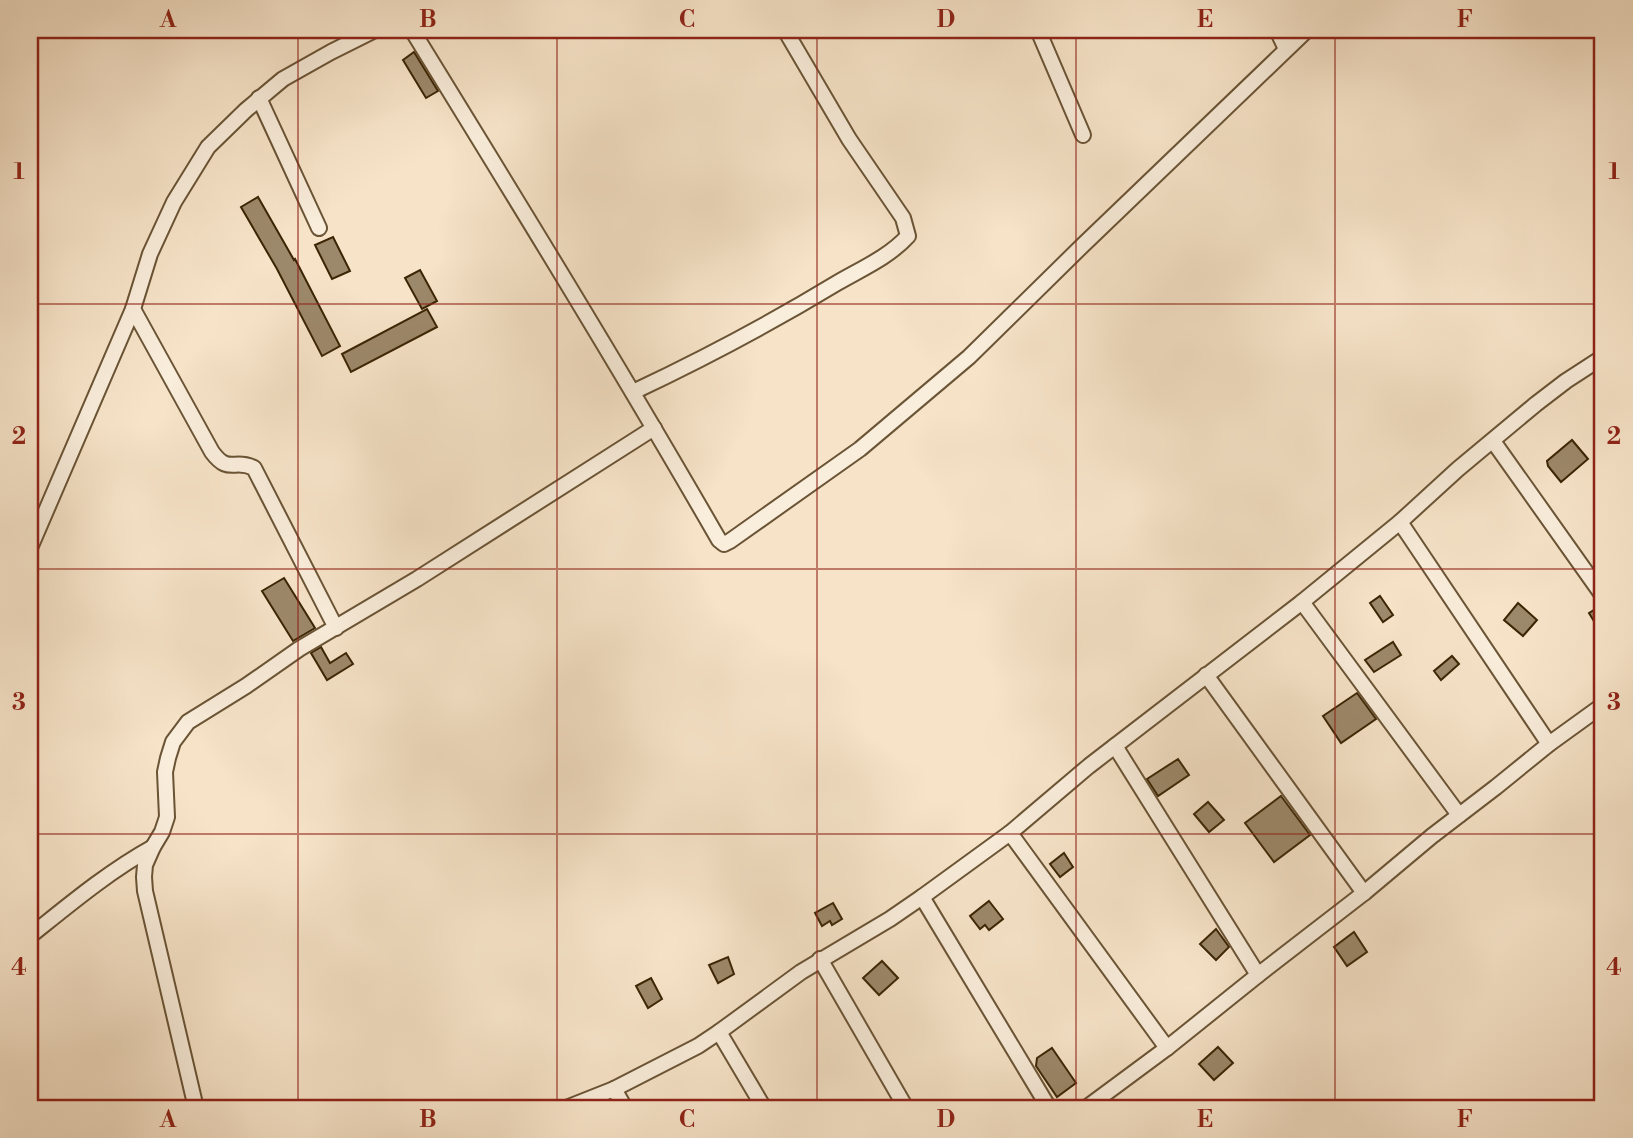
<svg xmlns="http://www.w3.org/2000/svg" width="1633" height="1138" font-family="'Libre Bodoni',serif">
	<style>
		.building { fill: #9c886a; stroke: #3b2504; stroke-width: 2 }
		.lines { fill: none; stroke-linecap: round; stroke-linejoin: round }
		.minor-casing { stroke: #6a5435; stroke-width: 18 }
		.minor { stroke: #f9eddb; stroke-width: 14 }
		.grid { fill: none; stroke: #8f2418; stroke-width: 2; stroke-opacity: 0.55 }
		.neatline { fill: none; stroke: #8f2418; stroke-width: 2.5 }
		.grid-label { font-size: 23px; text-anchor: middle; font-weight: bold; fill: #8f2418 }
	</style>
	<rect width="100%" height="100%" fill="#f6e3c8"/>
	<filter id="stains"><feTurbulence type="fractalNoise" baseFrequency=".00286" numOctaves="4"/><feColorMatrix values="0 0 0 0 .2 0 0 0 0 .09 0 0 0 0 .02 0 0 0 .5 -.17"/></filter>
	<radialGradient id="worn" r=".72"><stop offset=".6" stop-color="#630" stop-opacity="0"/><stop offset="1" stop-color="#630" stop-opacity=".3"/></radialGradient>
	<g class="building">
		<path d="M414,52L438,91L426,98L403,60Z"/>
		<path d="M258,197L294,260L295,259L340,346L322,356L277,269L241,207Z"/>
		<path d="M333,237L350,271L332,279L315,245Z"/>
		<path d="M420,270L437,301L422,309L405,278Z"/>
		<path d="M427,309L437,327L351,372L342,354Z"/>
		<path d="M1572,440L1588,459L1561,482L1548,466L1547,461Z"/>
		<path d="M284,578L315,628L293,641L262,591Z"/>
		<path d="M1380,596L1393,615L1383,622L1370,603Z"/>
		<path d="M1518,603L1537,620L1523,636L1504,620Z"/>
		<path d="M1602,605L1603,606V636L1589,613Z"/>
		<path d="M1393,642L1401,655L1374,672L1365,660Z"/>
		<path d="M321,647L330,663L346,653L353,664L327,680L311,653Z"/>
		<path d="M1452,656L1459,664L1441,680L1434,671Z"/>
		<path d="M1357,693L1376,719L1341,743L1323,716Z"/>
		<path d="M1178,759L1189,775L1158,796L1147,779Z"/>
		<path d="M1281,796L1310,835L1274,862L1245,823Z"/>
		<path d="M1208,802L1224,820L1209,832L1194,814Z"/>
		<path d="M1064,853L1073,867L1060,877L1050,864Z"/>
		<path d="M989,901L1003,919L989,930L985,925L980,929L970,916Z"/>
		<path d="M833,903L842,919L832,925L830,921L822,926L815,913Z"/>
		<path d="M1216,929L1229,947L1216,960L1200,944Z"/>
		<path d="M1354,932L1367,952L1347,966L1334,947Z"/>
		<path d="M728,957L734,974L718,983L709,965Z"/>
		<path d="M882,961L898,978L879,995L863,978Z"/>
		<path d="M651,978L662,999L648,1008L636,986Z"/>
		<path d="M1218,1047L1233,1063L1214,1080L1199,1064Z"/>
		<path d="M1052,1048L1076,1083L1057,1097L1036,1066L1037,1058Z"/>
	</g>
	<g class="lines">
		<defs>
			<g id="minor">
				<path d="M412,30C516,199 620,368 719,540L724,544L730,541L860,449L969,357L1083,245L1307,30"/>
				<path d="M1038,30L1083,135"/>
				<path d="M1277,30L1286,49"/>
				<path d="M259,98L319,228"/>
				<path d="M133,309L212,452C229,475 234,458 254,468L336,628"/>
				<path d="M633,392C703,359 771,323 837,283C861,269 889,257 908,236L903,218L849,139L785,30"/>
				<path d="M1493,441L1603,596"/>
				<path d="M1400,522L1549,744"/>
				<path d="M30,548L133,309L150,254L174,202L208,147L246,110L283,79L331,52L375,30"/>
				<path d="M1302,602L1459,815"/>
				<path d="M1206,675L1364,893"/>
				<path d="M1115,746L1258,975"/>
				<path d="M1010,833L1167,1048"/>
				<path d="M922,897L1049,1108"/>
				<path d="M30,936C70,904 108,872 153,847"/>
				<path d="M820,959L906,1108"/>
				<path d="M719,1032L764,1108"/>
				<path d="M614,1089L625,1108"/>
				<path d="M196,1108L145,891L144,877L145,865L153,847L162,832L167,817L165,772L168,758L173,742L188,722L246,686L299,649L417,579L654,428"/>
				<path d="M566,1108L614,1089L698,1046L719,1032L801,972L890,919L922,897L1010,833L1089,766L1302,602L1400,522L1458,469L1536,404L1566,381L1603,357"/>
				<path d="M1086,1108L1167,1048L1258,975L1364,893L1432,836L1496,787L1549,744L1603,705"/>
			</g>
		</defs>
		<use href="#minor" class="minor-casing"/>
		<use href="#minor" class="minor"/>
	</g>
	<path class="grid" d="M298,30V1108M557,30V1108M817,30V1108M1076,30V1108M1335,30V1108M30,304H1603M30,569H1603M30,834H1603"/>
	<rect width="1633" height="1138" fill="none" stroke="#f6e3c8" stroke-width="77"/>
	<rect x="38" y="38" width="1556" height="1062" class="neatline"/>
	<g class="grid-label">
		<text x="168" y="27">A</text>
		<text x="428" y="27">B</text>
		<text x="687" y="27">C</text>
		<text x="946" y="27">D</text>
		<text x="1205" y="27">E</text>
		<text x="1465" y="27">F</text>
		<text x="19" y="179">1</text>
		<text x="1614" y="179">1</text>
		<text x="19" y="444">2</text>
		<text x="1614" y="444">2</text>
		<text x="19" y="710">3</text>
		<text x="1614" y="710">3</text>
		<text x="19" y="975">4</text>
		<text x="1614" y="975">4</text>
		<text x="168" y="1127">A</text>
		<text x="428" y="1127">B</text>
		<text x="687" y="1127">C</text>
		<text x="946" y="1127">D</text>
		<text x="1205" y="1127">E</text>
		<text x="1465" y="1127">F</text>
	</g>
	<rect width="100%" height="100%" filter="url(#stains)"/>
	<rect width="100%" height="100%" fill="url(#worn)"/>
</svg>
